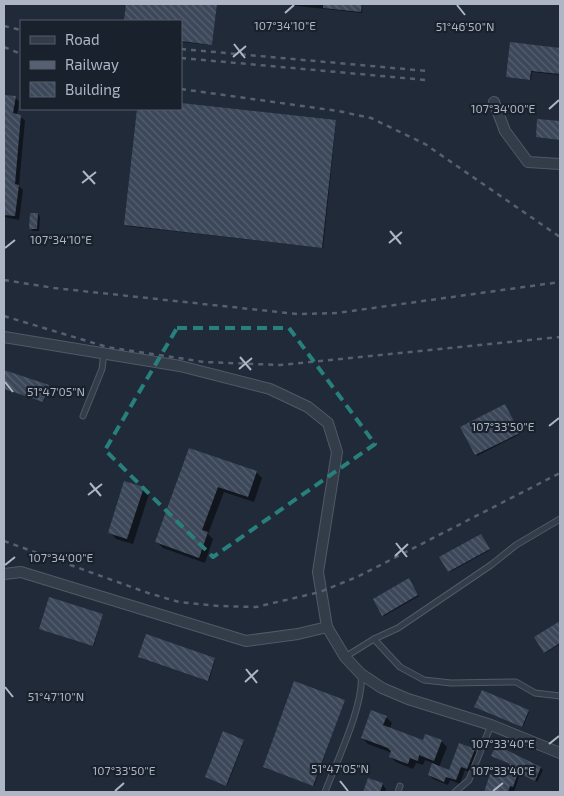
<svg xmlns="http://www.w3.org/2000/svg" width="564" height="796" font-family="'Exo 2',sans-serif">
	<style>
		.shadow { fill: #0007 }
		.building { fill: url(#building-back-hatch) }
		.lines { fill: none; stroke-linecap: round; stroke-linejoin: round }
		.lane-casing { stroke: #515967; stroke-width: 7 }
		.street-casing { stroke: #515967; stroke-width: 12 }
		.lane { stroke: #333c49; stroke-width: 5 }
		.street { stroke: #333c49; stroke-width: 10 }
		.rail { stroke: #556070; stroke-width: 2.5; stroke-dasharray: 5 5; stroke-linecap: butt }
		.marked { fill: none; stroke: #27807b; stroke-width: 4; stroke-dasharray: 10 6; stroke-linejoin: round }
		.ticks { fill: none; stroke: #aeb6c6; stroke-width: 2 }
		.ticks-label { font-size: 12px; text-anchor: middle; fill: #aeb6c6; stroke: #19212d; stroke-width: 4.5; stroke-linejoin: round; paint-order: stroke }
	</style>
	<defs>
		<pattern id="building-back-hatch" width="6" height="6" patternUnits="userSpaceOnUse" patternTransform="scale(1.25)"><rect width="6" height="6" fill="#3c4859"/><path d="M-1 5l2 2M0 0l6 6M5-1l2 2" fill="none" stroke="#56606f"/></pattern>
	</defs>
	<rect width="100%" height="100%" fill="#202a39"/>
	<g class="shadow">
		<path d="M127,4H217L212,45L181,42V21H125Z"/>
		<path d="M279,4H363L362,13Z"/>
		<path d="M511,44L560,49V75L532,72L531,80L509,77Z"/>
		<path d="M4,96L15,97L19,102L17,115L25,120L19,186L23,190L19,220L4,217Z"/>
		<path d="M138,109H181L336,122L323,248L126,226Z"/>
		<path d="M38,214L40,217L39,231H33L30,228Z"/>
		<path d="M4,371L48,386L44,402L4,389Z"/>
		<path d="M506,407L520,434L477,456L462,427Z"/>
		<path d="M190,450L256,472L262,478L254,502L224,492L208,534L213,539L205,563L163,548L157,542Z"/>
		<path d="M143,488L149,494L133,544L116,539L110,532Z"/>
		<path d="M482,536L490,550L450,572L449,571Z"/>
		<path d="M410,581L419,596L384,616L383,615Z"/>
		<path d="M102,615L94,646L42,629Z"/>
		<path d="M560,622V644L545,653L535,637Z"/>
		<path d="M146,635L215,659L209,681L140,658Z"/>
		<path d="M344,701L314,786L265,768Z"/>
		<path d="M477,708L528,711L529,712L523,727Z"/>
		<path d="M386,717L392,723L390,728L424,741H441L447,747L439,767L450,771L474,750L478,754L471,773L465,770L460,784L450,780L448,785L433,779L429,775L433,763L425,760L423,765L416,763L413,769L396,762L390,757L392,753L368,744L362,738Z"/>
		<path d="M244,741L227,786L207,778Z"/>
		<path d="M495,757L541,768L543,770L537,782L520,774L514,792H485L491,776L496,778L511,765Z"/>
		<path d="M368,779L382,784L386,789L385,792H364Z"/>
	</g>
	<g class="building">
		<path d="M126,4H217L212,45L181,41V21H124Z"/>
		<path d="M323,4H362L361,12L323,8Z"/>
		<path d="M510,42L560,48V74L531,71L530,80L506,77Z"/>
		<path d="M4,95L16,96L13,113L21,115L15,184L19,185L15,216L4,215Z"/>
		<path d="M181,103L336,120L322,248L124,225L137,109H181Z"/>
		<path d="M537,119L560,121V140L536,137Z"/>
		<path d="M30,213H38L37,229H29Z"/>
		<path d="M4,370L49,385L43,402L4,389Z"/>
		<path d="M505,404L520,433L475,455L460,427Z"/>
		<path d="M189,448L257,471L248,497L218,487L202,530L208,532L199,558L155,542Z"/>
		<path d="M124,481L144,487L127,539L108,533Z"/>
		<path d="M481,534L490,549L448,572L439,557Z"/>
		<path d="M409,578L418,595L382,616L373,599Z"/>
		<path d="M49,597L103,614L93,646L39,629Z"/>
		<path d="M560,621V643L544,653L534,637Z"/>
		<path d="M146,634L215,658L208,681L138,657Z"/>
		<path d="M294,681L345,700L313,786L263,767Z"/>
		<path d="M482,690L529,710L522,727L474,707Z"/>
		<path d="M371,710L387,716L383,725L423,740L425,734L442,740L434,761L419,755L418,761L410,758L408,764L389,757L391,751L388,748L361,738Z"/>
		<path d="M223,731L244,740L226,786L205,777Z"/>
		<path d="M459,743L475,749L467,769L461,767L456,780L446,777L444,782L428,775L432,763L449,770Z"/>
		<path d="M496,745L541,767L535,781L518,773L513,787L510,786L508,792H484L490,774L495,776L510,764L491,756Z"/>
		<path d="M368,778L383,783L380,792H363Z"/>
	</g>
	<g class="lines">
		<defs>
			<g id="lane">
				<path d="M83,416L102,369L104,353"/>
				<path d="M374,639L400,667L424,680L451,683L516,682L535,693L560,696"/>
				<path d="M345,657L374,639L398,628L491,565L516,545L560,519"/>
				<path d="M325,792C336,763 365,703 361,674"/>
				<path d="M398,792L400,786"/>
				<path d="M455,792L469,780L491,725"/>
			</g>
			<g id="street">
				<path d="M494,102L505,131L528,162L560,164"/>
				<path d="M4,337L180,366L270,389L308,407L328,423L337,452L318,572L327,627L345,657L361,674L382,688L408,699L491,725L560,753"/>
				<path d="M4,574L21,572L246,641L298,634L327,627"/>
			</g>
		</defs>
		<use href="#lane" class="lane-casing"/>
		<use href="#street" class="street-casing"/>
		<use href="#lane" class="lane"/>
		<use href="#street" class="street"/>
		<g class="rail">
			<path d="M4,26L21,30"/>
			<path d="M4,47L21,54"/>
			<path d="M181,49L427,71"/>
			<path d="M181,58L426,80"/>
			<path d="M181,89L338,111L371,118L425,144L560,237"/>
			<path d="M4,280L54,288L297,314L337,313L560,282"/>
			<path d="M4,316L107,347L204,362L280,365L560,337"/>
			<path d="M4,541L148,593L179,602L219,606L256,607L320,592L359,576L560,473"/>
		</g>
	</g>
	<path class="marked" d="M177,328H289L375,444L213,557L105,450Z"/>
	<path class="ticks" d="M457,5L465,15M285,13L294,5M234,44L245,58M233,57L246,46M549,109L559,100M83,171L95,184M82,183L96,172M390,231L401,244M389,243L402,232M5,248L15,240M240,357L251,370M239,369L252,358M5,382L13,392M549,426L559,418M90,483L101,496M88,495L102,484M396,543L407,557M395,556L408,544M5,565L15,557M246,669L257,683M245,682L258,670M5,687L13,697M549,744L559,736M340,781L348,791M115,791L124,783M493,791L503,783"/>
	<g class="ticks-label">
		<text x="285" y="30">107°34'10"E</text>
		<text x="465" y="31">51°46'50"N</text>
		<text x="503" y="113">107°34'00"E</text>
		<text x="61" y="244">107°34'10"E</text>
		<text x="56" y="396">51°47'05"N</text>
		<text x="503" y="431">107°33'50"E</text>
		<text x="61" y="562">107°34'00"E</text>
		<text x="56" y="701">51°47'10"N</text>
		<text x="503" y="748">107°33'40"E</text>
		<text x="340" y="773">51°47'05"N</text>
		<text x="124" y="775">107°33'50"E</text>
		<text x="503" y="775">107°33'40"E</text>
	</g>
	<rect width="564" height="796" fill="none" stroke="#aeb6c6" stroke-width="10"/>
	<rect x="20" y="20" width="162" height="90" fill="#19212d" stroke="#555d6a"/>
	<rect x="30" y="36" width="25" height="8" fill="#333c49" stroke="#555d6a"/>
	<text x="65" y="45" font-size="15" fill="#aeb6c6">Road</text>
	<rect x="30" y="61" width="25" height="8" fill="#556070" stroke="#555d6a"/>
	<text x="65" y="70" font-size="15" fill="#aeb6c6">Railway</text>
	<rect x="30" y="82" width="25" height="15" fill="url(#building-back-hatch)" stroke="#555d6a"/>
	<text x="65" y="95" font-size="15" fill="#aeb6c6">Building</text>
</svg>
